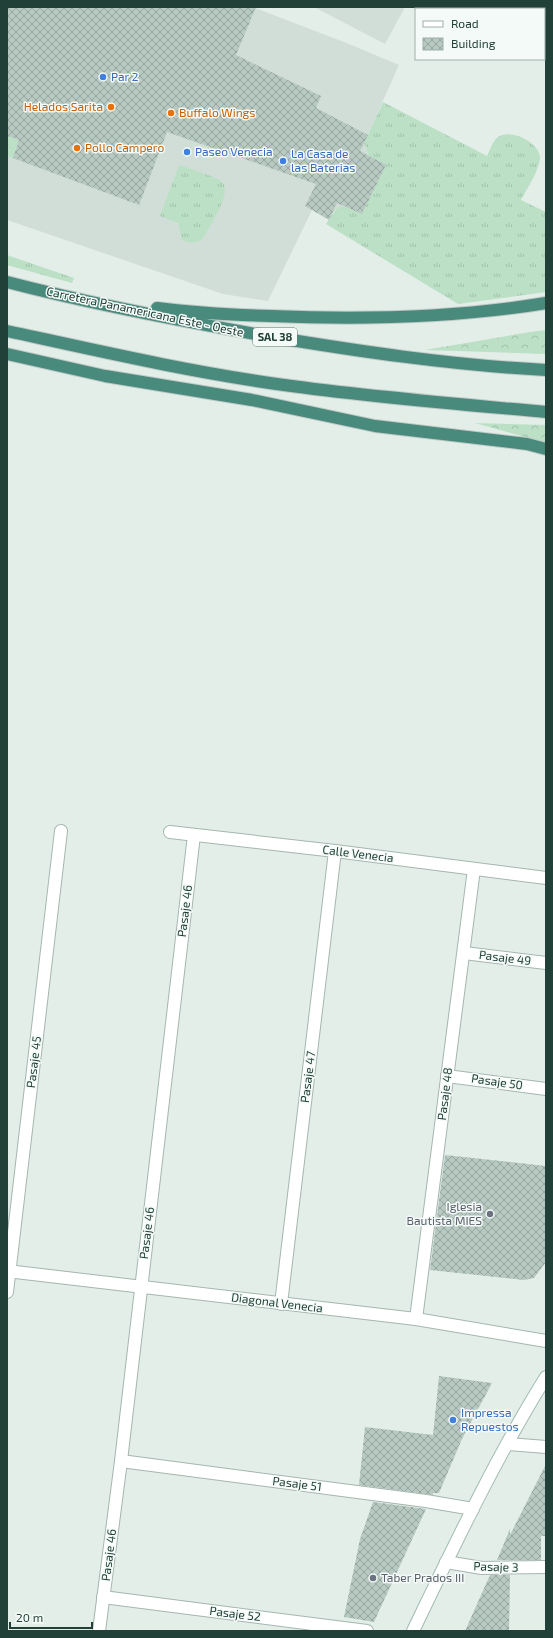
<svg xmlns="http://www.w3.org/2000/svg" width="553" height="1638" font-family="'Exo 2',sans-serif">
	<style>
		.built { fill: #d1ded8 }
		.grass { fill: url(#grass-tufts) }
		.forest { fill: url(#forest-crowns) }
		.building { fill: url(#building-cross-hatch) }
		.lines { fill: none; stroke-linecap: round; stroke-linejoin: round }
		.pedestrian-casing { stroke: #a5b6b0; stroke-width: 14 }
		.minor-casing { stroke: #a5b6b0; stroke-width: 14 }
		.tertiary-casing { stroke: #a5b6b0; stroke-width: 14 }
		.secondary-casing { stroke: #a1bab1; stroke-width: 14 }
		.trunk-casing { stroke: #c1cac7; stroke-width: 14 }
		.pedestrian { stroke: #fff; stroke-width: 12 }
		.minor { stroke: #fff; stroke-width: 12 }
		.tertiary { stroke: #fff; stroke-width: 12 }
		.secondary { stroke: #fff; stroke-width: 12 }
		.trunk { stroke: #488a7b; stroke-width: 12 }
		.shop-dot { fill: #3f7fe0; stroke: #f4faf7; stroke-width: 1.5 }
		.food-dot { fill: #e8710a; stroke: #f4faf7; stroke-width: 1.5 }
		.worship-dot { fill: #6b7280; stroke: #f4faf7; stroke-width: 1.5 }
		.labels { text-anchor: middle; stroke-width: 3; stroke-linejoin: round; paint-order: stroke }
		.shield { fill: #f4faf7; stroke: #607871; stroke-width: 1 }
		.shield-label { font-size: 11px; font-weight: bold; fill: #214038 }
		.shop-label { font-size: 12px; fill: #366cbe; stroke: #f4faf7; text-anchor: start }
		.food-label { font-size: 12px; fill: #c56008; stroke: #f4faf7; text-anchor: start }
		.street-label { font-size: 12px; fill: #214038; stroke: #f4faf7 }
		.worship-label { font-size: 12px; fill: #5b616d; stroke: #f4faf7; text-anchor: end }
	</style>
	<defs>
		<pattern id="grass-tufts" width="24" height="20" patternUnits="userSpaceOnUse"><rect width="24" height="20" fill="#bbe0c5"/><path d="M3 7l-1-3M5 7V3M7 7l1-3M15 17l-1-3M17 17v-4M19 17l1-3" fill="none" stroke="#a0c1aa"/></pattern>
		<pattern id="forest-crowns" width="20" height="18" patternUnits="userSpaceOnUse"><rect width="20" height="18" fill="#bbe0c5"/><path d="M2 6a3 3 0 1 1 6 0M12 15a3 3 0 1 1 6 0" fill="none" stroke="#a0c1aa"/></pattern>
		<pattern id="building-cross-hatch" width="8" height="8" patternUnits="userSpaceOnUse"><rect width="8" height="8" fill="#b8c9c2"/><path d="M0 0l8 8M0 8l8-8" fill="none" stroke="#95a59f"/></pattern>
	</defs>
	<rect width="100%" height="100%" fill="#e3eee9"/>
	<g class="built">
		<path d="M7,7H253L349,44L399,65L364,143L369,156L386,165L362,214L312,210L268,301L223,294L7,220Z"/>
		<path d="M314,7H405L385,44Z"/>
	</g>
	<g class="grass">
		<path d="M383,102L487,156C490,150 492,142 498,137C510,128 539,142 540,157C540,169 527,189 521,200L546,212V292L458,304L326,224C340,202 339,204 362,214L386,165L369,156L364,143Z"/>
		<path d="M7,136L19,140L13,158L7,156Z"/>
		<path d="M179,165C188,168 218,177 223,183C232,194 208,229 202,240C194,243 189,244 182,240L178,223L160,216Z"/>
		<path d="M7,255L74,278L72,283L7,265Z"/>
	</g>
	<g class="forest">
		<path d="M546,330V354L425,350L530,332Z"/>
		<path d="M475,423L546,425V443Z"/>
	</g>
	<g class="building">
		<path d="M7,7H256L236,55L321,96L316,108L368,135L360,151L386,165L362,214L337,203L329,220L305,206L316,184L167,132L139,205L13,158L19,140L7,136Z"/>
		<path d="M445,1155L546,1166V1262L534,1278L524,1280L430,1270Z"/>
		<path d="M439,1376L492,1383L462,1439L439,1493H433V1495L359,1485L365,1427L433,1435Z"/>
		<path d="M546,1464V1536H541V1560H497L510,1529V1535Z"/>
		<path d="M373,1502L426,1509L374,1622L344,1617L360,1539Z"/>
		<path d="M490,1575H510L509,1631H465Z"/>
	</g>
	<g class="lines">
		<defs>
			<g id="pedestrian">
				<path d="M464,953L546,963"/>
				<path d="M447,1076L546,1089"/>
				<path d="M7,1292L61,831"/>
				<path d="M281,1304L335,851"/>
				<path d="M416,1319L474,869"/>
				<path d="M508,1444L546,1447"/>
				<path d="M121,1461L426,1501L473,1509"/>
				<path d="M446,1562L482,1568L546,1567"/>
				<path d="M103,1597L367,1631"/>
				<path d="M99,1631L121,1461L194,835"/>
			</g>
			<path id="minor" d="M170,832L335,851L546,878"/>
			<path id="tertiary" d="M7,1271L416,1319L546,1341"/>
			<path id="secondary" d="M413,1631C454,1546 496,1457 546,1377"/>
			<g id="trunk">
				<path d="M7,282C91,304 176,320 261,335C356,351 450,365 546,370"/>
				<path d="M157,308C195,313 233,315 271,316C364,320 455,318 546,303"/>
				<path d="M7,331C99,351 190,372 284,385C371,397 458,404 546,412"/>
				<path d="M7,354L105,376L252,400L375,426L527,444L546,449"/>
			</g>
		</defs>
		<use href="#pedestrian" class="pedestrian-casing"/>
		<use href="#minor" class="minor-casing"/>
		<use href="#tertiary" class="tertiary-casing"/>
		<use href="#secondary" class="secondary-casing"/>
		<use href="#trunk" class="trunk-casing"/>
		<use href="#pedestrian" class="pedestrian"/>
		<use href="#minor" class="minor"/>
		<use href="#tertiary" class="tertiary"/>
		<use href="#secondary" class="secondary"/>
		<use href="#trunk" class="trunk"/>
	</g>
	<g class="shop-dot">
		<circle cx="103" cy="77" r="4"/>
		<circle cx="187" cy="152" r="4"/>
		<circle cx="283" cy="161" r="4"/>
		<circle cx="453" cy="1420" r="4"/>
	</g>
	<g class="food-dot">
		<circle cx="111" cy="107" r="4"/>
		<circle cx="171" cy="113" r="4"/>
		<circle cx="77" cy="148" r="4"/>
	</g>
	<g class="worship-dot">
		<circle cx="490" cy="1214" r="4"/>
		<circle cx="373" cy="1578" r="4"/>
	</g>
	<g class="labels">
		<rect class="shield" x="253" y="328" width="44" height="18" rx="3"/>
		<g class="shield-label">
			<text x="275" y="341">SAL 38</text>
		</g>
		<g class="shop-label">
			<text x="111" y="81">Par 2</text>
			<text x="195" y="156">Paseo Venecia</text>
			<text x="291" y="158">La Casa de<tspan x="291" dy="14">las Baterias</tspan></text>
			<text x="461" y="1417">Impressa<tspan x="461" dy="14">Repuestos</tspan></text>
		</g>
		<g class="food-label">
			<text x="103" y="111" text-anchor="end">Helados Sarita</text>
			<text x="179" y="117">Buffalo Wings</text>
			<text x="85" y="152">Pollo Campero</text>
		</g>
		<g class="street-label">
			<text transform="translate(145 312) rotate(12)" y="4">Carretera Panamericana Este - Oeste</text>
			<text transform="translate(358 854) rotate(7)" y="4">Calle Venecia</text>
			<text transform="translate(185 911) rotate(-83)" y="4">Pasaje 46</text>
			<text transform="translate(505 958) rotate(7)" y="4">Pasaje 49</text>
			<text transform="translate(34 1062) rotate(-83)" y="4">Pasaje 45</text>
			<text transform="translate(308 1077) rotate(-83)" y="4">Pasaje 47</text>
			<text transform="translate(497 1082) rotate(8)" y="4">Pasaje 50</text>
			<text transform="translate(445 1094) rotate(-83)" y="4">Pasaje 48</text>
			<text transform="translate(147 1233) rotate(-83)" y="4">Pasaje 46</text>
			<text transform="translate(277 1303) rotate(7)" y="4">Diagonal Venecia</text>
			<text transform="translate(297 1484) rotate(7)" y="4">Pasaje 51</text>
			<text transform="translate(109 1555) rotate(-83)" y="4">Pasaje 46</text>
			<text transform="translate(496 1567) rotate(2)" y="4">Pasaje 3</text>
			<text transform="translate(235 1614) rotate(7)" y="4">Pasaje 52</text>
		</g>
		<g class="worship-label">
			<text x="482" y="1211">Iglesia<tspan x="482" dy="14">Bautista MIES</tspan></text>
			<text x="381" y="1582" text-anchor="start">Taber Prados III</text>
		</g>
	</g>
	<rect width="553" height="1638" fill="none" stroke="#214038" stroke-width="16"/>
	<rect x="415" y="8" width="130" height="52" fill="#f4faf7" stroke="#a0b0ab"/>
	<rect x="423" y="21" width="20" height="6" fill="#ffffff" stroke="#a0b0ab"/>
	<text x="451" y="28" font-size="12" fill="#214038">Road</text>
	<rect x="423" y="38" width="20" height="12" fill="url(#building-cross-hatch)" stroke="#a0b0ab"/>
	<text x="451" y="48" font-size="12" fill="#214038">Building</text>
	<path d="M10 1622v6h82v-6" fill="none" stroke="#214038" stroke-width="2"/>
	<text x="16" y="1622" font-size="12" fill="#214038" stroke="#f4faf7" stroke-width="3" paint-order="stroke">20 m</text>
</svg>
